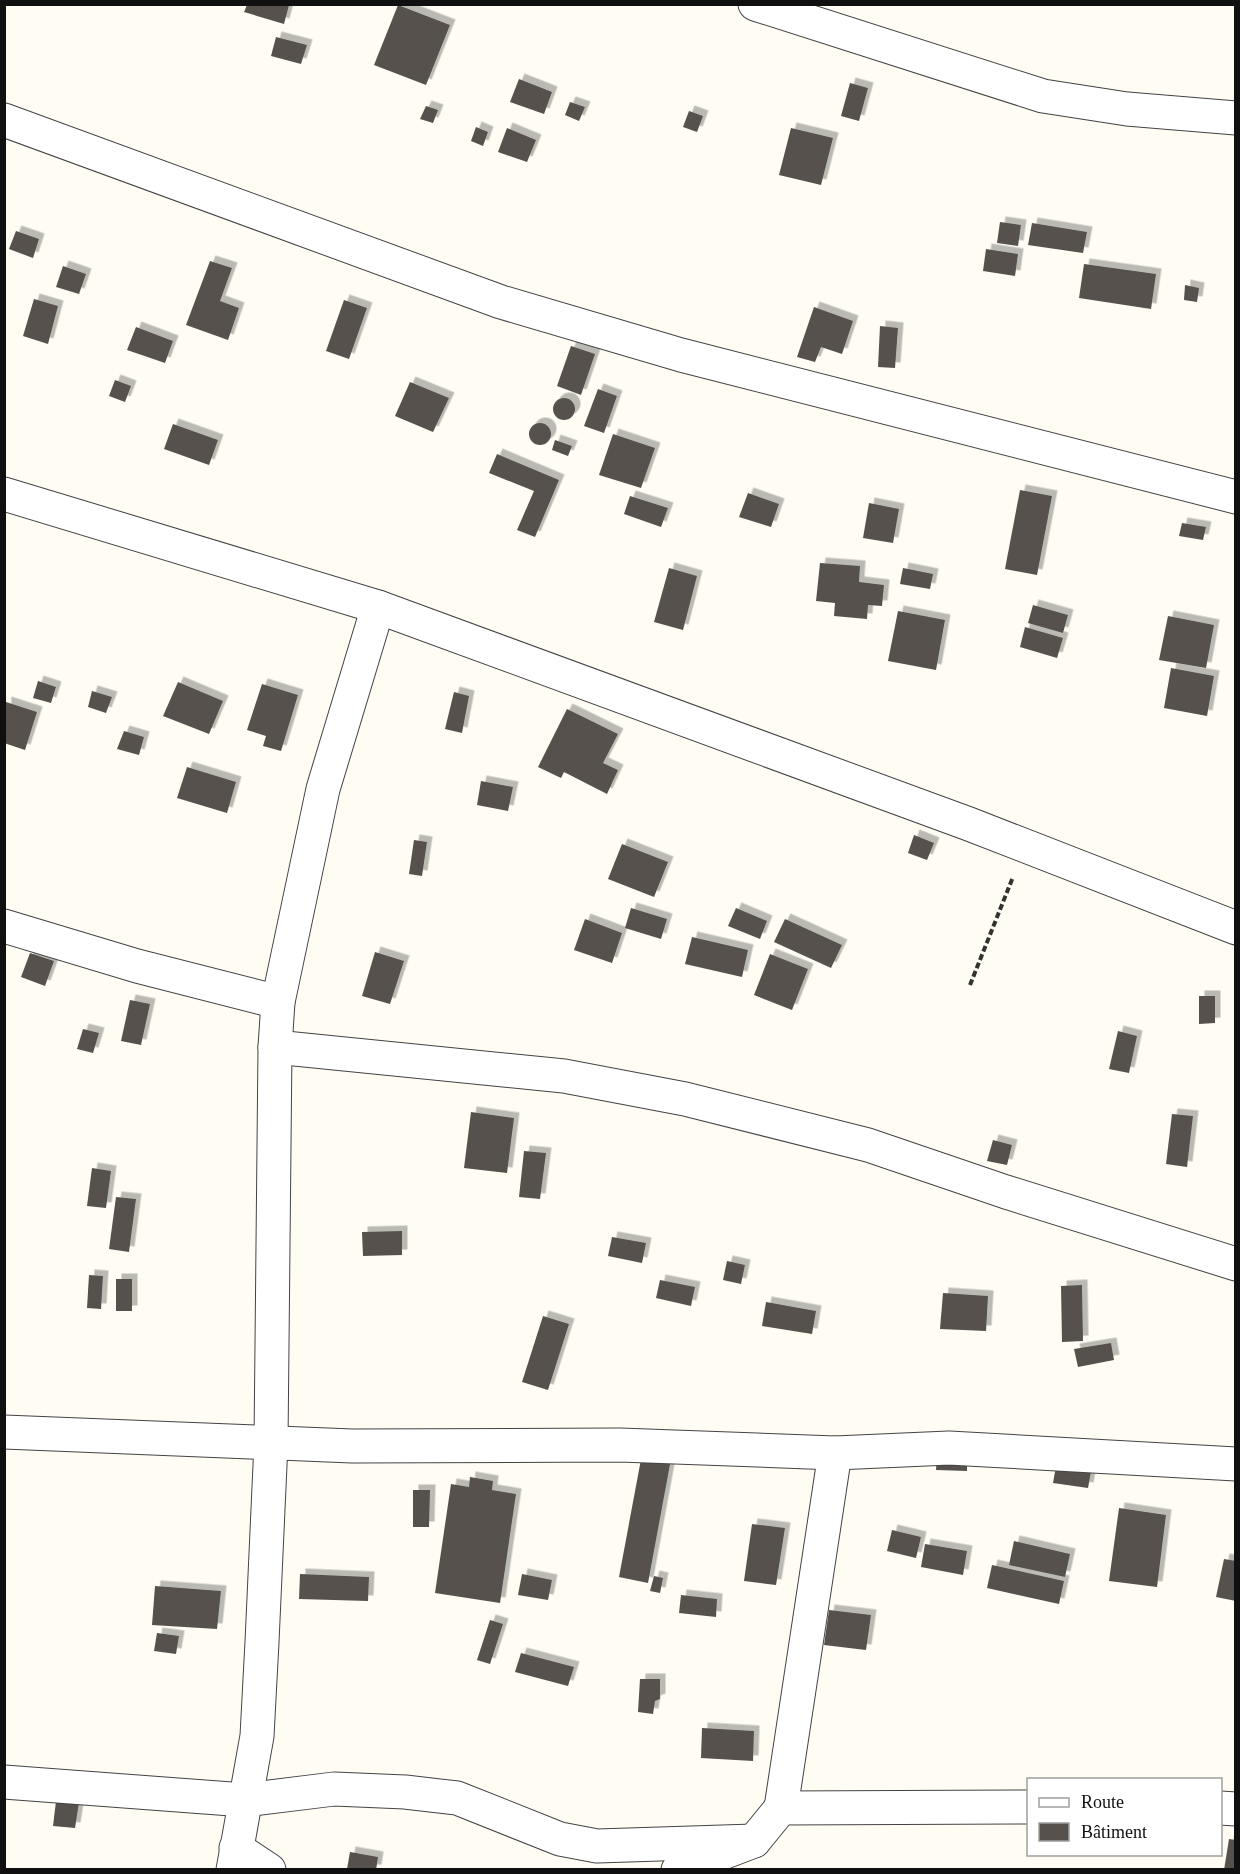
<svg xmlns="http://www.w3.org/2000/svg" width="1240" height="1874" font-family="'Times New Roman',serif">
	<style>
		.building { fill: #57514d; filter: url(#shadow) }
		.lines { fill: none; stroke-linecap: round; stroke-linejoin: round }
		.street-casing { stroke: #434343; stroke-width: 35 }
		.path { stroke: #323232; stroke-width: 4; stroke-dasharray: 6 3; stroke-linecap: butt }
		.street { stroke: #fff; stroke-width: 33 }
	</style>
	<defs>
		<filter id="shadow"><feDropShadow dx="5.5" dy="-5.5" stdDeviation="0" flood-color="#0004"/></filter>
	</defs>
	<rect width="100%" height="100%" fill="#fefcf3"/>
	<g class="building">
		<path d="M247,5H289L284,24L244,12Z"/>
		<path d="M398,5L450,25L426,85L374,65Z"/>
		<path d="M276,37L307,45L301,64L271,56Z"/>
		<path d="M519,79L552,92L544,114L510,102Z"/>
		<path d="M850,83L868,88L859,121L841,116Z"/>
		<path d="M570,102L585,107L579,121L565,115Z"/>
		<path d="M426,106L438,110L433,123L420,119Z"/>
		<path d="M689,111L703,116L697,132L683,127Z"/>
		<path d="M476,127L488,132L483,146L471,141Z"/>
		<path d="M507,128L536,140L527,162L498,152Z"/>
		<path d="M791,128L833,138L821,185L779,175Z"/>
		<path d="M1000,222L1021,225L1018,246L997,243Z"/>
		<path d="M1032,223L1087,232L1083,253L1028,245Z"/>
		<path d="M16,231L39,239L33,258L9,249Z"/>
		<path d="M986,249L1018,254L1015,276L983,271Z"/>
		<path d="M210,261L232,268L220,301L239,308L228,340L186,325Z"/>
		<path d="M1084,264L1156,274L1151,309L1079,298Z"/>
		<path d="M63,266L86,274L79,294L56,287Z"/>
		<path d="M1185,285L1199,288L1197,302L1184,300Z"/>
		<path d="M34,299L58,306L48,344L23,336Z"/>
		<path d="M344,300L367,308L349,359L326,351Z"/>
		<path d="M814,307L853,321L842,354L821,347L815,362L797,357Z"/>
		<path d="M880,326L898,328L895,368L878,367Z"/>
		<path d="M136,327L173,341L165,363L127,350Z"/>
		<path d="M571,346L595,354L581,395L557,386Z"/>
		<path d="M115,380L131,386L125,402L109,396Z"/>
		<path d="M410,382L449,398L433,432L395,416Z"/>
		<path d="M598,389L617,396L604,433L584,426Z"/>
		<circle cx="564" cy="409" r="11"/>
		<circle cx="540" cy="434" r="11"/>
		<path d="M173,424L218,440L209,465L164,449Z"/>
		<path d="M613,434L655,448L641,488L599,475Z"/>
		<path d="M555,440L572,446L568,456L552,450Z"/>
		<path d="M497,454L559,480L535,537L517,530L534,491L489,473Z"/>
		<path d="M1020,490L1052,496L1037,575L1005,569Z"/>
		<path d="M748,493L779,504L771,527L739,517Z"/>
		<path d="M630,496L668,508L661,527L624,514Z"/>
		<path d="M869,503L899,509L893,543L863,538Z"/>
		<path d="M1182,523L1206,527L1203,540L1179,536Z"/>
		<path d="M820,563L860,566L859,582L884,585L882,606L868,605L867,619L834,616L835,603L816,601Z"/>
		<path d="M669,568L697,576L683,630L654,622Z"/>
		<path d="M903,568L933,574L930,589L900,584Z"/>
		<path d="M1033,605L1068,615L1063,633L1028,623Z"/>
		<path d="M898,611L945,620L936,670L888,661Z"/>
		<path d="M1168,616L1214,625L1206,668L1159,660Z"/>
		<path d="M1025,627L1063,638L1057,658L1020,647Z"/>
		<path d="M1171,668L1214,676L1207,716L1164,708Z"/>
		<path d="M38,681L56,687L51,703L33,698Z"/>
		<path d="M178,682L223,701L209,734L163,716Z"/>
		<path d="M262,684L298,695L281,751L263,746L266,736L247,730Z"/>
		<path d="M92,691L112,697L106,713L88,707Z"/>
		<path d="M454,692L469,696L462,733L445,729Z"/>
		<path d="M6,702L37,712L25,750L4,743Z"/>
		<path d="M567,709L618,734L603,763L618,770L607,794L564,772L561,778L538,767Z"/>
		<path d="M124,731L144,737L139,755L117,749Z"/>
		<path d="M187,767L236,782L227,813L177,798Z"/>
		<path d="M481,781L513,787L508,811L477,805Z"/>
		<path d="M914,835L934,843L927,860L908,853Z"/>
		<path d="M414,840L427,842L422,876L409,874Z"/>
		<path d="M622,844L668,862L654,897L608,879Z"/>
		<path d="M631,908L667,919L661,939L625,928Z"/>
		<path d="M736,908L767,921L760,939L728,926Z"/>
		<path d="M585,919L622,933L612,963L574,950Z"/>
		<path d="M785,919L842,945L831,968L774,942Z"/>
		<path d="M692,937L748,950L742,977L685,964Z"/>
		<path d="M375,952L404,961L390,1004L362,996Z"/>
		<path d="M30,953L54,961L45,986L21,977Z"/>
		<path d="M770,954L808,969L792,1010L754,995Z"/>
		<path d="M1199,996H1215V1023L1199,1024Z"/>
		<path d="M130,1000L150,1004L141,1045L121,1041Z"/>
		<path d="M83,1029L99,1033L93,1053L77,1049Z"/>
		<path d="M1118,1031L1137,1036L1129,1073L1109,1069Z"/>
		<path d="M471,1112L514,1118L507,1173L464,1168Z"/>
		<path d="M1172,1114L1193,1116L1187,1167L1166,1164Z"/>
		<path d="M993,1140L1012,1145L1007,1165L987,1161Z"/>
		<path d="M524,1151L546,1153L540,1199L519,1197Z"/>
		<path d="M92,1168L111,1171L106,1208L87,1206Z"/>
		<path d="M116,1197L136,1199L129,1252L109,1249Z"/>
		<path d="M402,1231V1255L363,1256L362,1232Z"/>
		<path d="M612,1237L646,1243L642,1263L608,1256Z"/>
		<path d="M727,1261L745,1265L741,1284L723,1280Z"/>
		<path d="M89,1275L103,1276L101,1309L87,1308Z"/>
		<rect x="116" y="1279" width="16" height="32"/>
		<path d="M660,1280L695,1287L691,1306L656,1298Z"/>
		<path d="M1082,1285L1083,1341L1062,1342L1061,1286Z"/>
		<path d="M943,1293L988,1296L986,1331L940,1329Z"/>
		<path d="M766,1302L816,1311L812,1334L762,1326Z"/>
		<path d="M543,1316L569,1324L548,1390L522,1382Z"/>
		<path d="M1111,1343L1114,1360L1078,1367L1074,1349Z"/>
		<path d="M937,1452L967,1453V1471L936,1470Z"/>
		<path d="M642,1454L671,1459L648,1583L619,1577Z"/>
		<path d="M1057,1461L1092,1466L1088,1488L1053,1483Z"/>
		<path d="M470,1477L493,1481L492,1490L516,1494L500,1603L435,1593L451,1484L469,1487Z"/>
		<path d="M413,1490H430L429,1527H413Z"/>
		<path d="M1119,1508L1166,1515L1157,1587L1109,1581Z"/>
		<path d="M752,1524L785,1528L776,1585L744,1581Z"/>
		<path d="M892,1530L921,1537L916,1558L887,1551Z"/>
		<path d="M1014,1541L1070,1554L1065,1577L1009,1565Z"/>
		<path d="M925,1544L967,1551L963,1575L921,1567Z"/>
		<path d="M1224,1559L1236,1561V1601L1216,1597Z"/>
		<path d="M992,1565L1064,1581L1059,1604L987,1588Z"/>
		<path d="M300,1574L369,1577L368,1601L299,1599Z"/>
		<path d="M522,1574L552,1580L548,1600L518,1595Z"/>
		<path d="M654,1576L663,1578L660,1593L650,1591Z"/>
		<path d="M155,1586L221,1591L217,1629L152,1625Z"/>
		<path d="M681,1595L717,1599L716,1617L679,1613Z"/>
		<path d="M829,1610L871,1615L866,1650L824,1645Z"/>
		<path d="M490,1620L503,1624L490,1664L477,1660Z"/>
		<path d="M157,1633L179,1636L176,1654L154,1651Z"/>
		<path d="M521,1653L574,1667L568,1686L515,1672Z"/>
		<path d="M640,1679H660V1699L655,1701L653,1714L638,1712Z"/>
		<path d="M702,1728L754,1731L753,1761L701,1758Z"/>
		<path d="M57,1793L80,1796L75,1828L53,1826Z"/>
		<path d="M1229,1839L1236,1840V1870H1224Z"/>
		<path d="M350,1852L378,1857L376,1870L347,1869Z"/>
	</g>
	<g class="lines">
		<defs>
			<g id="street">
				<path d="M755,4L1043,96L1127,109L1236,118"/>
				<path d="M4,120L501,302L681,355L1236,497"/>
				<path d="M4,494L378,607L969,824L1236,928"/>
				<path d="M4,926L137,966L278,1002"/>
				<path d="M275,1047L564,1076L685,1099L868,1145L1006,1192L1236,1264"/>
				<path d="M4,1432L352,1446L620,1445L835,1453L949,1448L1236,1464"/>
				<path d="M4,1782L245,1800L334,1789L405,1792L457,1798L560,1839L597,1846L754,1841"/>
				<path d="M781,1808L835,1453"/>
				<path d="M1220,1808L1236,1809"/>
				<path d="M236,1848L269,1870"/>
				<path d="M233,1870L257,1736L262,1642L271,1443L275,1047L278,1002L323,789L378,607"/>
				<path d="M678,1870L754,1841L781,1808L1028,1807"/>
			</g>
		</defs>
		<use href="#street" class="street-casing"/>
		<path class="path" d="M970,985L1013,877"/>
		<use href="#street" class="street"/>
	</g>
	<rect width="1240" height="1874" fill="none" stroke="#101010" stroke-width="12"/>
	<rect x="1027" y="1778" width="195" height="78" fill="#ffffff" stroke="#9f9f9f" stroke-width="1.5"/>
	<rect x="1039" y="1798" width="30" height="9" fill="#ffffff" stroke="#9f9f9f" stroke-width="1.5"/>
	<text x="1081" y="1808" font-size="18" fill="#101010">Route</text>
	<rect x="1039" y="1823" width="30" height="18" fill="#57514d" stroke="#9f9f9f" stroke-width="1.5"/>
	<text x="1081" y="1838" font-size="18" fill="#101010">Bâtiment</text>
</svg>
